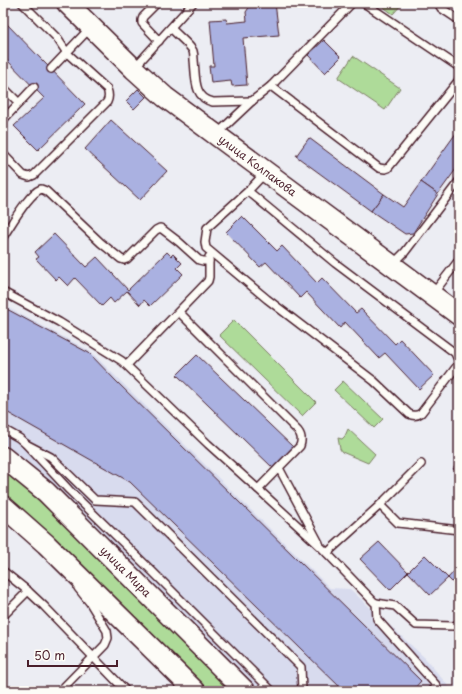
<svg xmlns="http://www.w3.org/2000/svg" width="462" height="694" font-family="'Playpen Sans',sans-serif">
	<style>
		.built { fill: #d8dbee }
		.green { fill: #aedb99; stroke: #7c7d62 }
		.building { fill: #aab1e1; stroke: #4a1f2b }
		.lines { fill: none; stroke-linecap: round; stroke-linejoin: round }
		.lane-casing { stroke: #4a1f2b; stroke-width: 10 }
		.secondary-casing { stroke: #4a1f2b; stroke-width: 23 }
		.lane { stroke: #fdfcf7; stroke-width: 7 }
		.secondary { stroke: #fdfcf7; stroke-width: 20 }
		.labels { text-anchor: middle; stroke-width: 3; stroke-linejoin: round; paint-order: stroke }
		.street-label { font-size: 11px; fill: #4a1f2b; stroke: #fdfcf7 }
	</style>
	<rect width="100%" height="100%" fill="#ecedf3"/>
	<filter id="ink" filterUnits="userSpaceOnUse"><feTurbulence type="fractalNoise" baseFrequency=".025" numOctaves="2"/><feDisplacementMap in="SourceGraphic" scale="8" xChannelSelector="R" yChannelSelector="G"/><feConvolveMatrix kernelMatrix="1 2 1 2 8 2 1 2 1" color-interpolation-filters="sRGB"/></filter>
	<g filter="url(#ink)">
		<path class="built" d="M3,305L90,351L330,588L350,589L425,658L450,688L447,691H260L152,584L69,506L27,461L3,443Z"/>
		<g class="green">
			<path d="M378,3H403L393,14Z"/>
			<path d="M353,56L400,88L385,110L338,78Z"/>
			<path d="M234,320L316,402L302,416L219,335Z"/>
			<path d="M343,381L383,419L374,428L334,390Z"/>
			<path d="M348,429L375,454L368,463L342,452L340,449L338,438L342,439L345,436Z"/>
			<path d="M3,468L34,495L234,691H204L56,542L3,494Z"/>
		</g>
		<g class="building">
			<path d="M252,3H275L279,35L243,38L247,85L232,86L231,81L211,83L209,66H214L210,20L226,19L227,23L247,21L246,12Z"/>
			<path d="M3,20L85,104L38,150L14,126L44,98L3,56Z"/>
			<path d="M324,40L341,57L325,73L308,55Z"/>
			<path d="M138,89L146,97L134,109L126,101Z"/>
			<path d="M111,120L167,171L140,200L85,149Z"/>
			<path d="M459,129V165L438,194L421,182Z"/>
			<path d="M309,138L384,194L371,211L296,156Z"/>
			<path d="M421,182L438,194L413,233L405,234L371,211L384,194L403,207Z"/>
			<path d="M242,216L277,251L282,246L317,283L322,278L356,313L361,309L395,344L400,339L434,375L419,389L385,353L379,358L345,322L340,328L306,292L300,298L266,262L260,267L226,232Z"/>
			<path d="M54,234L86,267L97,257L128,290L167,252L171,256L173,254L182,263L177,268L183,274L150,306L144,300L140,305L127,291L114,303L110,298L102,306L75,278L68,286L59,277L56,280L36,259L39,257L35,252Z"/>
			<path d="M3,307L89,353L116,381L421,681L412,691H344L130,482L3,410Z"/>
			<path d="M197,355L293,447L273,468L177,375Z"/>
			<path d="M459,461V473L453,469Z"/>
			<path d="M379,542L408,572L390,590L360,559Z"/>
			<path d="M425,555L448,578L430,595L408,572Z"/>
			<path d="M459,566V589L448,578Z"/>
		</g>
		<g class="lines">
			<defs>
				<g id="lane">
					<path d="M157,3L143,17L142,20V23L159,41"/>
					<path d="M364,3L459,67"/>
					<path d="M438,3L441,8L459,20"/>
					<path d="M171,28C176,34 190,45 193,51C194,54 194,57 194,60C196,77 193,98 213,102L252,101"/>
					<path d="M135,67L193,3"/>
					<path d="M51,69L91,27"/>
					<path d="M271,86L379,168L385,169L388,168L459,80"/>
					<path d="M3,87L19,103"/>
					<path d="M3,120L34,87"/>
					<path d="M217,134L252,101L271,86L352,3"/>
					<path d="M3,154L23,175L29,177L34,175L107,102C109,98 109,94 107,89L67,53L57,38L22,3"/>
					<path d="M248,191L335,263L455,353L458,360L457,366L421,413C417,416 413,416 409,414L374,381L267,299L206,248L205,242L207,228L248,191L266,172"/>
					<path d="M3,237C11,225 28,194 41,189L46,191L101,243L121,259L124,260L127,259L156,230L160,228L162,229L179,242L199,260L203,261H209"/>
					<path d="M392,265L405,252L459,181"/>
					<path d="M3,292L59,322L122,361L208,444L258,489L300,446C302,440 302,436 298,431L179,312"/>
					<path d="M432,295L459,260"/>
					<path d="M127,365L208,281L209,277V257"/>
					<path d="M3,429L19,438L26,444L69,490L152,571L272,691"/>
					<path d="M26,444L51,457L95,500L135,502L301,667L302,691"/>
					<path d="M279,468L319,543"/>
					<path d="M258,489L322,548L374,602L376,603L395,606L416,625L453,626L459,624"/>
					<path d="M380,505L398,523L459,530"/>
					<path d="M327,553L380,505L421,464"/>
					<path d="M3,571L28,591L44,606L126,691"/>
					<path d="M376,603L377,619L437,686L432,691"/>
					<path d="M3,616L28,591"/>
					<path d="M60,691L105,645L108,638L107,631L90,603L78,588"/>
				</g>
				<g id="secondary">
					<path id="s1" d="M67,3L134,69L165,97L459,315"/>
					<path id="s2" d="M3,457L46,492L245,691"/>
					<path d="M3,506L46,544L195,691"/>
				</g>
			</defs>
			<use href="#lane" class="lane-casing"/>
			<use href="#secondary" class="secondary-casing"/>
			<use href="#lane" class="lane"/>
			<use href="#secondary" class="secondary"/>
		</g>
	</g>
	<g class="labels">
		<g class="street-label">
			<text dy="4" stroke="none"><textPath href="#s1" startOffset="251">улица Колпакова</textPath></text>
			<text dy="4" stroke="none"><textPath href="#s2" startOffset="168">улица Мира</textPath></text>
		</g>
	</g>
	<rect width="462" height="694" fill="none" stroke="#fdfcf7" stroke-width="16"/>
	<rect x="8" y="8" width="446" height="678" fill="none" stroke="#4a1f2b" stroke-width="1.5" filter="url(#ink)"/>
	<path d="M28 660v6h89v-6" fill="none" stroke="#4a1f2b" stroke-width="2"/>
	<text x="34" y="660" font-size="12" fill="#4a1f2b" stroke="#fdfcf7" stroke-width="3" paint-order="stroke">50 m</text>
</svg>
